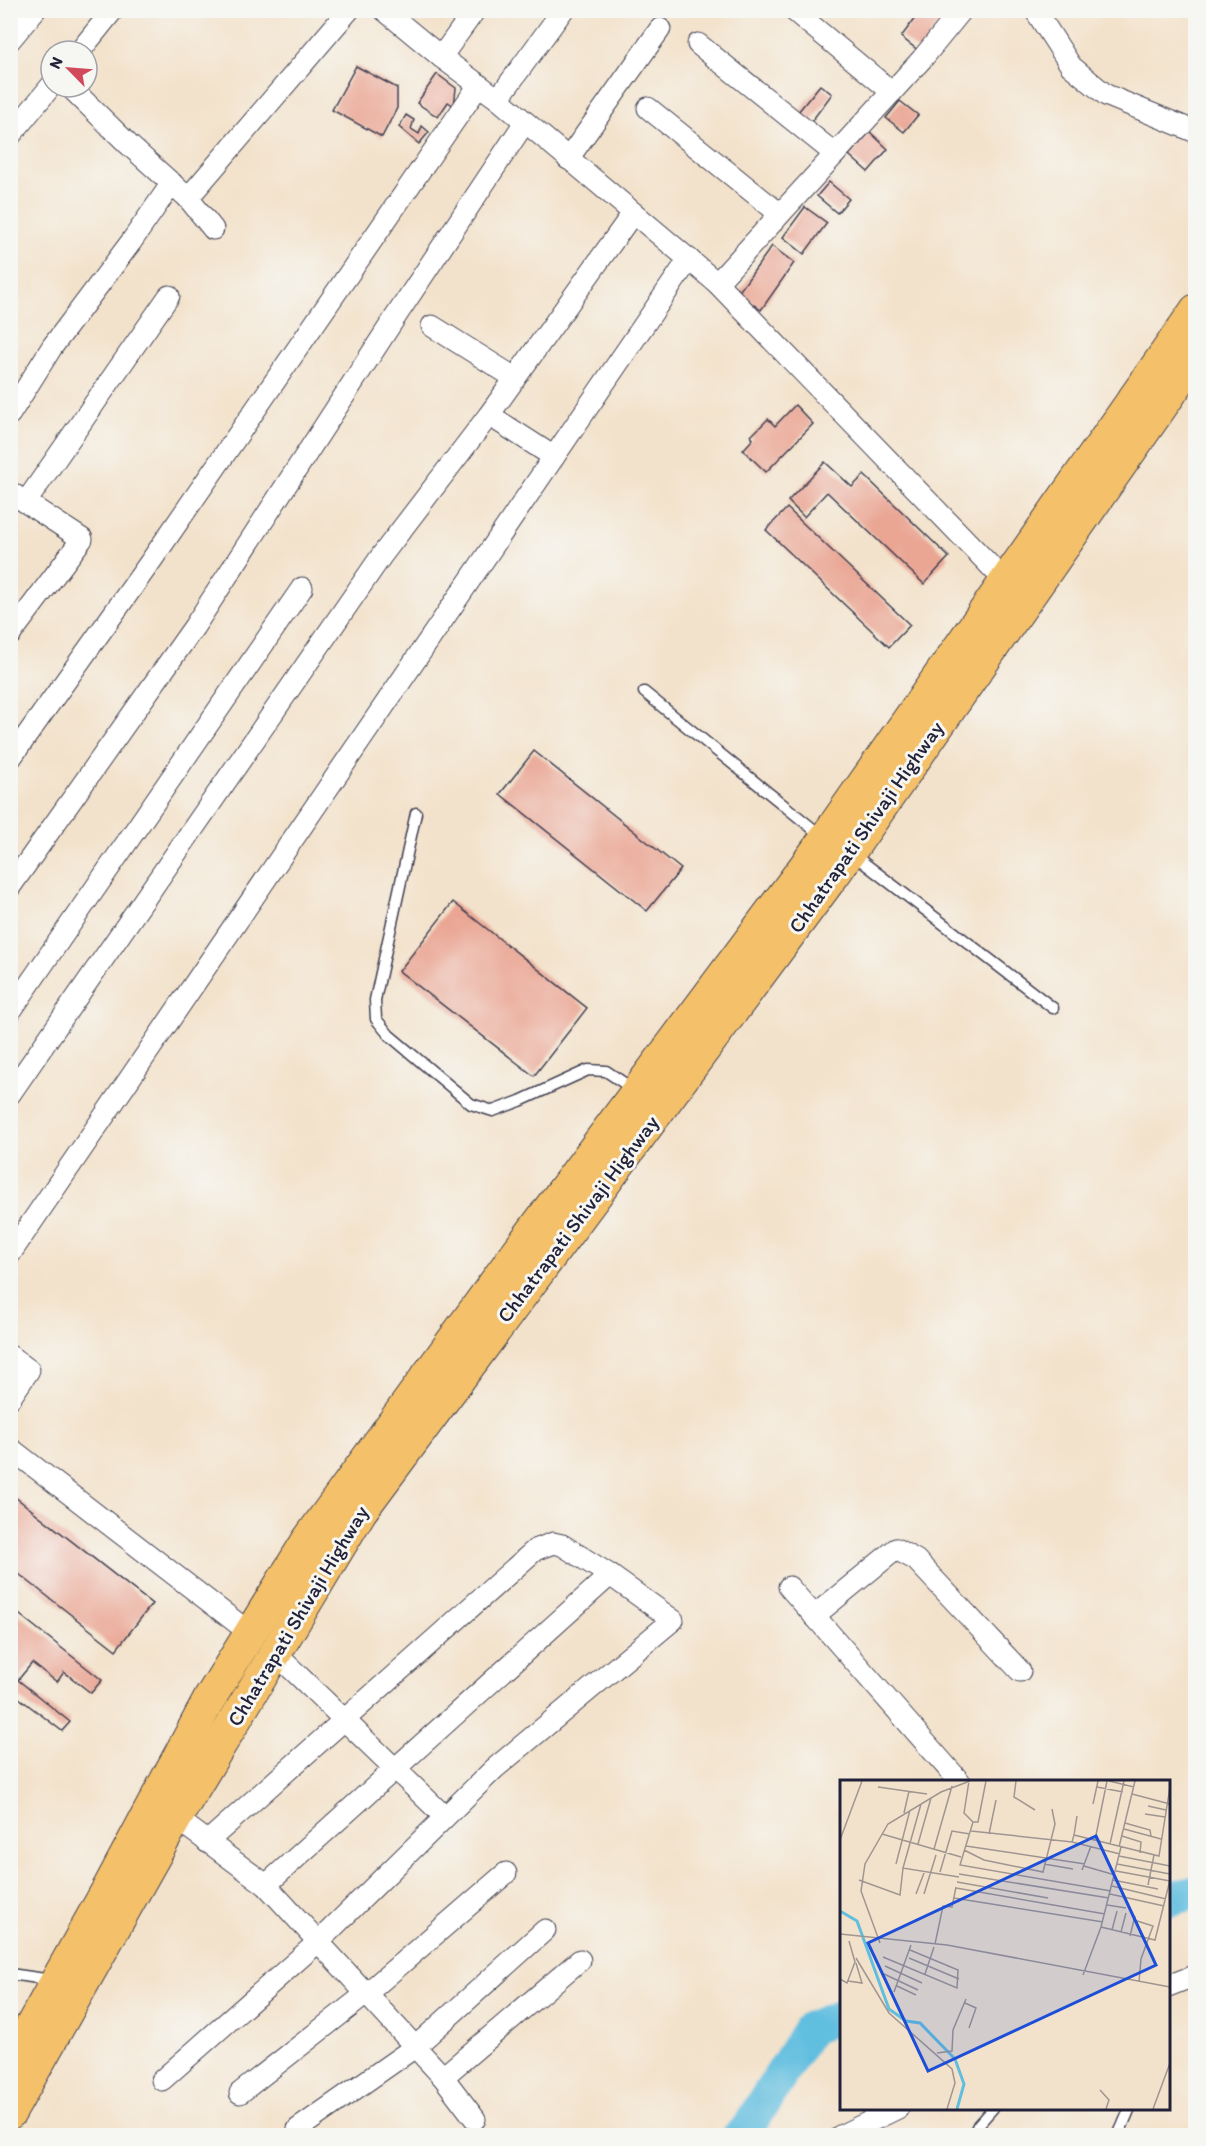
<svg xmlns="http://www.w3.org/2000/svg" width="1206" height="2146" font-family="Itim,sans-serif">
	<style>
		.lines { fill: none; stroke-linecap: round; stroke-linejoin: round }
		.river { stroke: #61bedf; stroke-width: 34 }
		.building { fill: #eaa593 }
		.lane-casing { stroke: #413f51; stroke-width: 13 }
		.street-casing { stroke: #413f51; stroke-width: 23 }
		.primary-casing { stroke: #413f51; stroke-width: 34 }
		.lane { stroke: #fff; stroke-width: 10 }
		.street { stroke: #fff; stroke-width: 21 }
		.primary { stroke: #f4c16a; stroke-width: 32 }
		.labels { text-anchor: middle; stroke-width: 6; stroke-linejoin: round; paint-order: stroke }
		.street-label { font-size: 21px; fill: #22223b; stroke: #f6f6f2 }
		.inset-river { fill: none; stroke: #61bedf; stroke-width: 3 }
		.inset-road { fill: none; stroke: #9f9591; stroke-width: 1.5 }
		.view { fill: #1d4ed8; fill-opacity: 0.15; stroke: #1d4ed8; stroke-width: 3 }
		.inset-edge { fill: none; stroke: #22223b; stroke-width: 3 }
	</style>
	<rect width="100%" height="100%" fill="#f6f6f2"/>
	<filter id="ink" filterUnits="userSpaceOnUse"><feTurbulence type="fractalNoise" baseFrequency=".0167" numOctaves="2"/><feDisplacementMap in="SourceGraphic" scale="12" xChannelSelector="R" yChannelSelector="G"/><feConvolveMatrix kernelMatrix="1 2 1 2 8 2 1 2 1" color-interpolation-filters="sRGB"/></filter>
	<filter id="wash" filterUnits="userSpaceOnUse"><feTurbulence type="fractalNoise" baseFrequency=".008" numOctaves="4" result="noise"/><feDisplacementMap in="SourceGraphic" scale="24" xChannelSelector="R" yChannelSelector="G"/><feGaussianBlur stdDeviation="1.35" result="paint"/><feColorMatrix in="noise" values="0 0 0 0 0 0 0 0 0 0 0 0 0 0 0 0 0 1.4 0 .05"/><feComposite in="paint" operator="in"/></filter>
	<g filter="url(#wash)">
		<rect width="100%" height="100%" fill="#f3e2cb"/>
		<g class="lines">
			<g class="river">
				<path d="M1168,1900L1196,1892"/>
				<path d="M739,2136L745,2132L810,2028L842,2016"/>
			</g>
		</g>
		<g id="blocks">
			<g class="building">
				<path d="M921,10H930L942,19L919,51L901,37Z"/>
				<path d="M356,66L397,88V108L382,137L332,110Z"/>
				<path d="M437,74L456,88L454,106L448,102L438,117L417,103Z"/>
				<path d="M820,85L832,94L811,122L798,112Z"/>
				<path d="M900,101L918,115L904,132L886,118Z"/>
				<path d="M406,115L414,120L411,129L419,134L422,126L429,132L419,144L399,127Z"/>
				<path d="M870,132L888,149L868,172L849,155Z"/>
				<path d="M829,182L849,199L837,213L817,196Z"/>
				<path d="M805,207L827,223L804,254L783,237Z"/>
				<path d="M772,246L794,263L761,310L738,293Z"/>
				<path d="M795,405L813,424L766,472L743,450L753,439L751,436L768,419L775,426Z"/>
				<path d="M825,462L852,487L864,475L949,557L924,584L827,492L804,517L788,501Z"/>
				<path d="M787,508L910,625L889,647L766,530Z"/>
				<path d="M534,751L681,869L647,911L500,794Z"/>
				<path d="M453,902L587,1008L534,1076L399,971Z"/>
				<path d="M10,1493L152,1604L116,1650L10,1567Z"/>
				<path d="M10,1607L102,1680L91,1693L64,1672L57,1682L32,1663L18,1680L70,1722L62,1731L10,1691Z"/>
			</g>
		</g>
	</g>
	<g filter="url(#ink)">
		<use href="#blocks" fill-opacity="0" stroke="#413f51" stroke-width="1.5"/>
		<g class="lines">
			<defs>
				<g id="lane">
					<path d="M644,692L823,837"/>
					<path d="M416,813L375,1000L376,1019L389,1035L471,1104L493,1111L520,1101L588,1070L606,1071L636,1091"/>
					<path d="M851,853L1053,1008"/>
					<path d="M10,1974L52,1980"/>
					<path d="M973,2136L978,2125L993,2108"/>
					<path d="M1118,2136L1130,2108"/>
				</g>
				<g id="street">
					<path d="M384,10L441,57L498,99L717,283L1004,580L1015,588"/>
					<path d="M793,10L892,92"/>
					<path d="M1035,10L1071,66L1106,95L1196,132"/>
					<path d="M10,40L35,10"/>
					<path d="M698,44L835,154"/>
					<path d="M80,51L113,10"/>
					<path d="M441,57L475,10"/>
					<path d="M70,87L128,144L188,198L213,229"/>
					<path d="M498,99L563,10"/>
					<path d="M648,108L780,214"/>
					<path d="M10,136L51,86"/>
					<path d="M568,159L660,29"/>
					<path d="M188,198L349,10"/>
					<path d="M717,283L922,59L962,10"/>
					<path d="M432,326L515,378"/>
					<path d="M10,414L52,347L131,242L172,183"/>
					<path d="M489,415L554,457"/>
					<path d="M10,492L82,539L10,635"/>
					<path d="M26,502L169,296"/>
					<path d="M10,759L151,561L479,85"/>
					<path d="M10,887L194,627L398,313L525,122"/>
					<path d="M10,1012L302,588"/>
					<path d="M10,1094L382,555L489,415L633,213"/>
					<path d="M10,1254L689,259"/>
					<path d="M10,1356L29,1370L10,1398"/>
					<path d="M10,1448L250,1633"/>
					<path d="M789,1587L960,1782"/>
					<path d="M814,1616L896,1549L916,1560L1020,1671"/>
					<path d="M274,1652L445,1817"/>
					<path d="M176,1818L266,1885L443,2077L475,2119"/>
					<path d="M266,1885L610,1575"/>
					<path d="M1168,1986L1196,1975"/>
					<path d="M443,2077L580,1960"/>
					<path d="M162,2080L318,1942L494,1769L673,1620L610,1575L562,1545L553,1543L535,1550L207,1842"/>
					<path d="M240,2093L366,1994L506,1873"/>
					<path d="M298,2129L415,2047L545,1930"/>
					<path d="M840,2136L898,2108"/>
				</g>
				<g id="primary">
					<path d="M10,2064L109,1887L210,1698L308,1540L512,1259L817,850L1196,310"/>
					<path d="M10,2113L176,1818L361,1511L835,873L1196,357"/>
				</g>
			</defs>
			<use href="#lane" class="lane-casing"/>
			<use href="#street" class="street-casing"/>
			<use href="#primary" class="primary-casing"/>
			<use href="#lane" class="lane"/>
			<use href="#street" class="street"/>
			<use href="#primary" class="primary"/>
		</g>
	</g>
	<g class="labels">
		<g class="street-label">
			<text transform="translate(866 827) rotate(-55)" y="7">Chhatrapati Shivaji Highway</text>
			<text transform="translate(578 1219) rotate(-53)" y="7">Chhatrapati Shivaji Highway</text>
			<text transform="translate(298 1616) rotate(-59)" y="7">Chhatrapati Shivaji Highway</text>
		</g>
	</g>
	<g transform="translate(840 1780)">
		<rect width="330" height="330" fill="#f3e2cb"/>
		<path class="inset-river" d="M0,131L17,141L49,229L66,241L80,243L115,279L124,304L117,329"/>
		<path class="inset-road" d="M129,1L124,33L133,42M146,1L138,42H133L120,85L271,111M176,1L174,17L195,30M269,1L294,7M38,7L87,14M257,7L283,12M292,14L330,24M253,24L258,1M308,26L326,30M64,33L69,11M305,34L325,37M285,43L310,50L311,56M284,49L321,59M131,51L232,62L234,55L319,76L330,7M42,54L121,77M149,54L156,20M234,55L237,36M282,56L301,62L300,73M0,60L22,1M255,60L267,1M232,62L280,74M78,64L91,18M270,64L284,1M126,66L245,84M279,67L295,1M94,69L112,6M124,70L144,80L203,92L215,44L212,29M279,76L330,86M56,84L70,30M204,84L233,89M277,84L330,94M244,86L275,95M63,88L81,24M242,90L251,66M276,91L330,101M100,92L112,51L130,54M119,94L269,118M19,100L60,115L63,88L119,97M273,100L318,109M117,102L208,118M308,105L314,75M272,106L326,119M116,108L265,134M76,114L84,93M84,114L96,75M270,114L324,126M114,118L263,142M267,125L286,128M294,140L313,146L301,179L299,202M261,147L315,160L330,100M272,150L277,131M281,152L286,133M0,154L107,165L330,207M290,156L295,136M40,163L21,111L25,84L48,44L101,12L130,1M95,164L103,126L112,127L116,107M43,177L117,208L118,190L70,170M16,178L49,233L112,289L115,303L107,329M69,178L119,199M45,186L82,203M44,194L78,210M85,194L94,167M243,195L261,147L281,67M0,199L7,203L15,182L9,161M8,201L22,203L16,183M57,206L76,215M54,212L71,165M125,223L136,228L129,248M97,273L112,271L113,250L126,219M260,310L269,320L266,329M313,329L330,283"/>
		<path class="view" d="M256,56L316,185L88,291L28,163Z"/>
		<rect width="330" height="330" class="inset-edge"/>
	</g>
	<rect width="1206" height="2146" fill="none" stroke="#f6f6f2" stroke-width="36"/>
	<g transform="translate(69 69) rotate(295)"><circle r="28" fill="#f6f6f2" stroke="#a1a1a9" stroke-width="1.5"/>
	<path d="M0-4.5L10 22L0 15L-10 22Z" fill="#d1495b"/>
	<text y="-9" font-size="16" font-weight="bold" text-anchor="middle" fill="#22223b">N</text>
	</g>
</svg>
